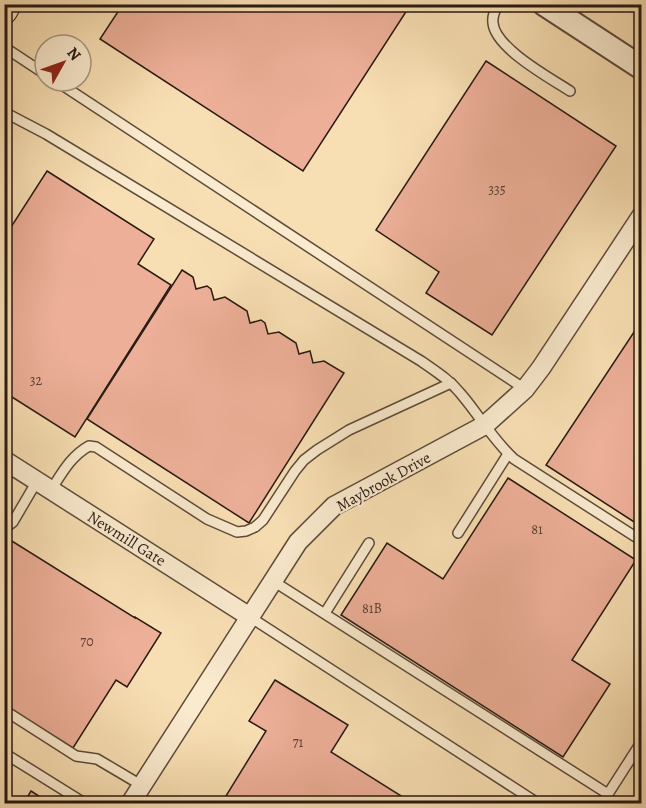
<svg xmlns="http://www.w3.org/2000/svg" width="646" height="808" font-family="Alegreya,serif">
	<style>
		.building { fill: #edaf98; stroke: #291a13; stroke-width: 1.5 }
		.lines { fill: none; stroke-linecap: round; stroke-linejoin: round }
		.service-casing { stroke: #5d4b3b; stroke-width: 12 }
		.minor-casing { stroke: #5d4b3b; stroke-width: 21 }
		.tertiary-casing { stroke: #5d4b3b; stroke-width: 26 }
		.secondary-casing { stroke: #291a13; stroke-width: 28 }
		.service { stroke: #faeace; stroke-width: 9 }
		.minor { stroke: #faeace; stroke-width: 18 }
		.tertiary { stroke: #faeace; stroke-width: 22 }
		.secondary { stroke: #faeace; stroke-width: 26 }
		.labels { text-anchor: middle; stroke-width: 4.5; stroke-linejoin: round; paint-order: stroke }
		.number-label { font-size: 14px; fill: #5a3f34 }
		.street-label { font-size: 16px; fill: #291a13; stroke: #faeace }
	</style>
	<rect width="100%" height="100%" fill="#f8dfb3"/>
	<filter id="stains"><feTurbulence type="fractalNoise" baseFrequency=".00333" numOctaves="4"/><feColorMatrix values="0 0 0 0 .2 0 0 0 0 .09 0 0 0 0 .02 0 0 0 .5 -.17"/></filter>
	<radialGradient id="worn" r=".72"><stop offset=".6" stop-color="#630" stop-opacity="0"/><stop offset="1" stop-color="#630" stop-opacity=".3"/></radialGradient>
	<g class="building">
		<path d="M123,4H411L303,171L100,39Z"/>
		<path d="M486,61L616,146L492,335L426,293L439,272L376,230Z"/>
		<path d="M47,171L154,239L138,264L171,285L75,437L4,392V238Z"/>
		<path d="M182,270L193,277L196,289L207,286L211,289L214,300L225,297L247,311L250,323L261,320L265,323L268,334L279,332L296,343L299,354L310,351L313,363L324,361L344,373L249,523L87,419Z"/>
		<path d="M642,320V527L546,465Z"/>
		<path d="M508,478L636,560L572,660L610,684L563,757L341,615L387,543L443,579Z"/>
		<path d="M7,538L135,618V617L161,633L127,687L116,680L73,748L4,705V542Z"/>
		<path d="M275,680L348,725L331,752L414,804H221L266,731L249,721Z"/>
		<path d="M31,791L51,804H23Z"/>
	</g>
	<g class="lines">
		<defs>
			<g id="service">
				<path d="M498,4C495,10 492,16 493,23C495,48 550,78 570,91"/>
				<path d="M4,47L45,74"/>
				<path d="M56,81L525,389"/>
				<path d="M4,112L46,134L421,361C435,371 450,380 461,394C479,415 493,440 514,459L642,541"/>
				<path d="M51,490C62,473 71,456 89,446L96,447L207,519L237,532L246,531L255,527L263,520L295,471L304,460L317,450L349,430L451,383"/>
				<path d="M4,529L13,522L37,481"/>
				<path d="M458,533L508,454"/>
				<path d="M273,581L608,794L642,741"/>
				<path d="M325,613L369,543"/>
				<path d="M250,617L539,804"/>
				<path d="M4,710L76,756L97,759L141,785"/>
				<path d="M4,753L86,804"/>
			</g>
			<g id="minor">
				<path d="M4,460L250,617"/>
				<path d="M130,804L298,542L334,506L485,425L525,389L541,368L642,215"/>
			</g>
			<path id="tertiary" d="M544,4L642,68"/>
			<path id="secondary" d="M4,11L8,4"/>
		</defs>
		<use href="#service" class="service-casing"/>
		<use href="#minor" class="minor-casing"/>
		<use href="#tertiary" class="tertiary-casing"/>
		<use href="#secondary" class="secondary-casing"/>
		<use href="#service" class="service"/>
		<use href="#minor" class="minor"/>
		<use href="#tertiary" class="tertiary"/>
		<use href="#secondary" class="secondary"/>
	</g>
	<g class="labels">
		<g class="number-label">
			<text x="497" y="194">335</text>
			<text x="36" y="385">32</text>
			<text x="537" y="534">81</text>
			<text x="372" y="613">81B</text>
			<text x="87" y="646">70</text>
			<text x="298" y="747">71</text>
		</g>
		<g class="street-label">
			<text transform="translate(383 481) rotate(-29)" y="6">Maybrook Drive</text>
			<text transform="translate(127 538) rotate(32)" y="6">Newmill Gate</text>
		</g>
	</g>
	<rect width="646" height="808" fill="none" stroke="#f8dfb3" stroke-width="24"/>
	<rect x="6" y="6" width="634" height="796" fill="none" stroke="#291a13" stroke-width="3"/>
	<rect x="12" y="12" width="622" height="784" fill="none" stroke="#291a13" stroke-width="1.5"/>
	<g transform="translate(63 63) rotate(50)"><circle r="28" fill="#faeace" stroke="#a69783" stroke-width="1.5"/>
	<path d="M0-4.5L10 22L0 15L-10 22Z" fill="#8f2418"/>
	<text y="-9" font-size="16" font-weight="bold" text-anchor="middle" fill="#291a13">N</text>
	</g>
	<rect width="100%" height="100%" filter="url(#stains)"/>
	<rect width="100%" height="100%" fill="url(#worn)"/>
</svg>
